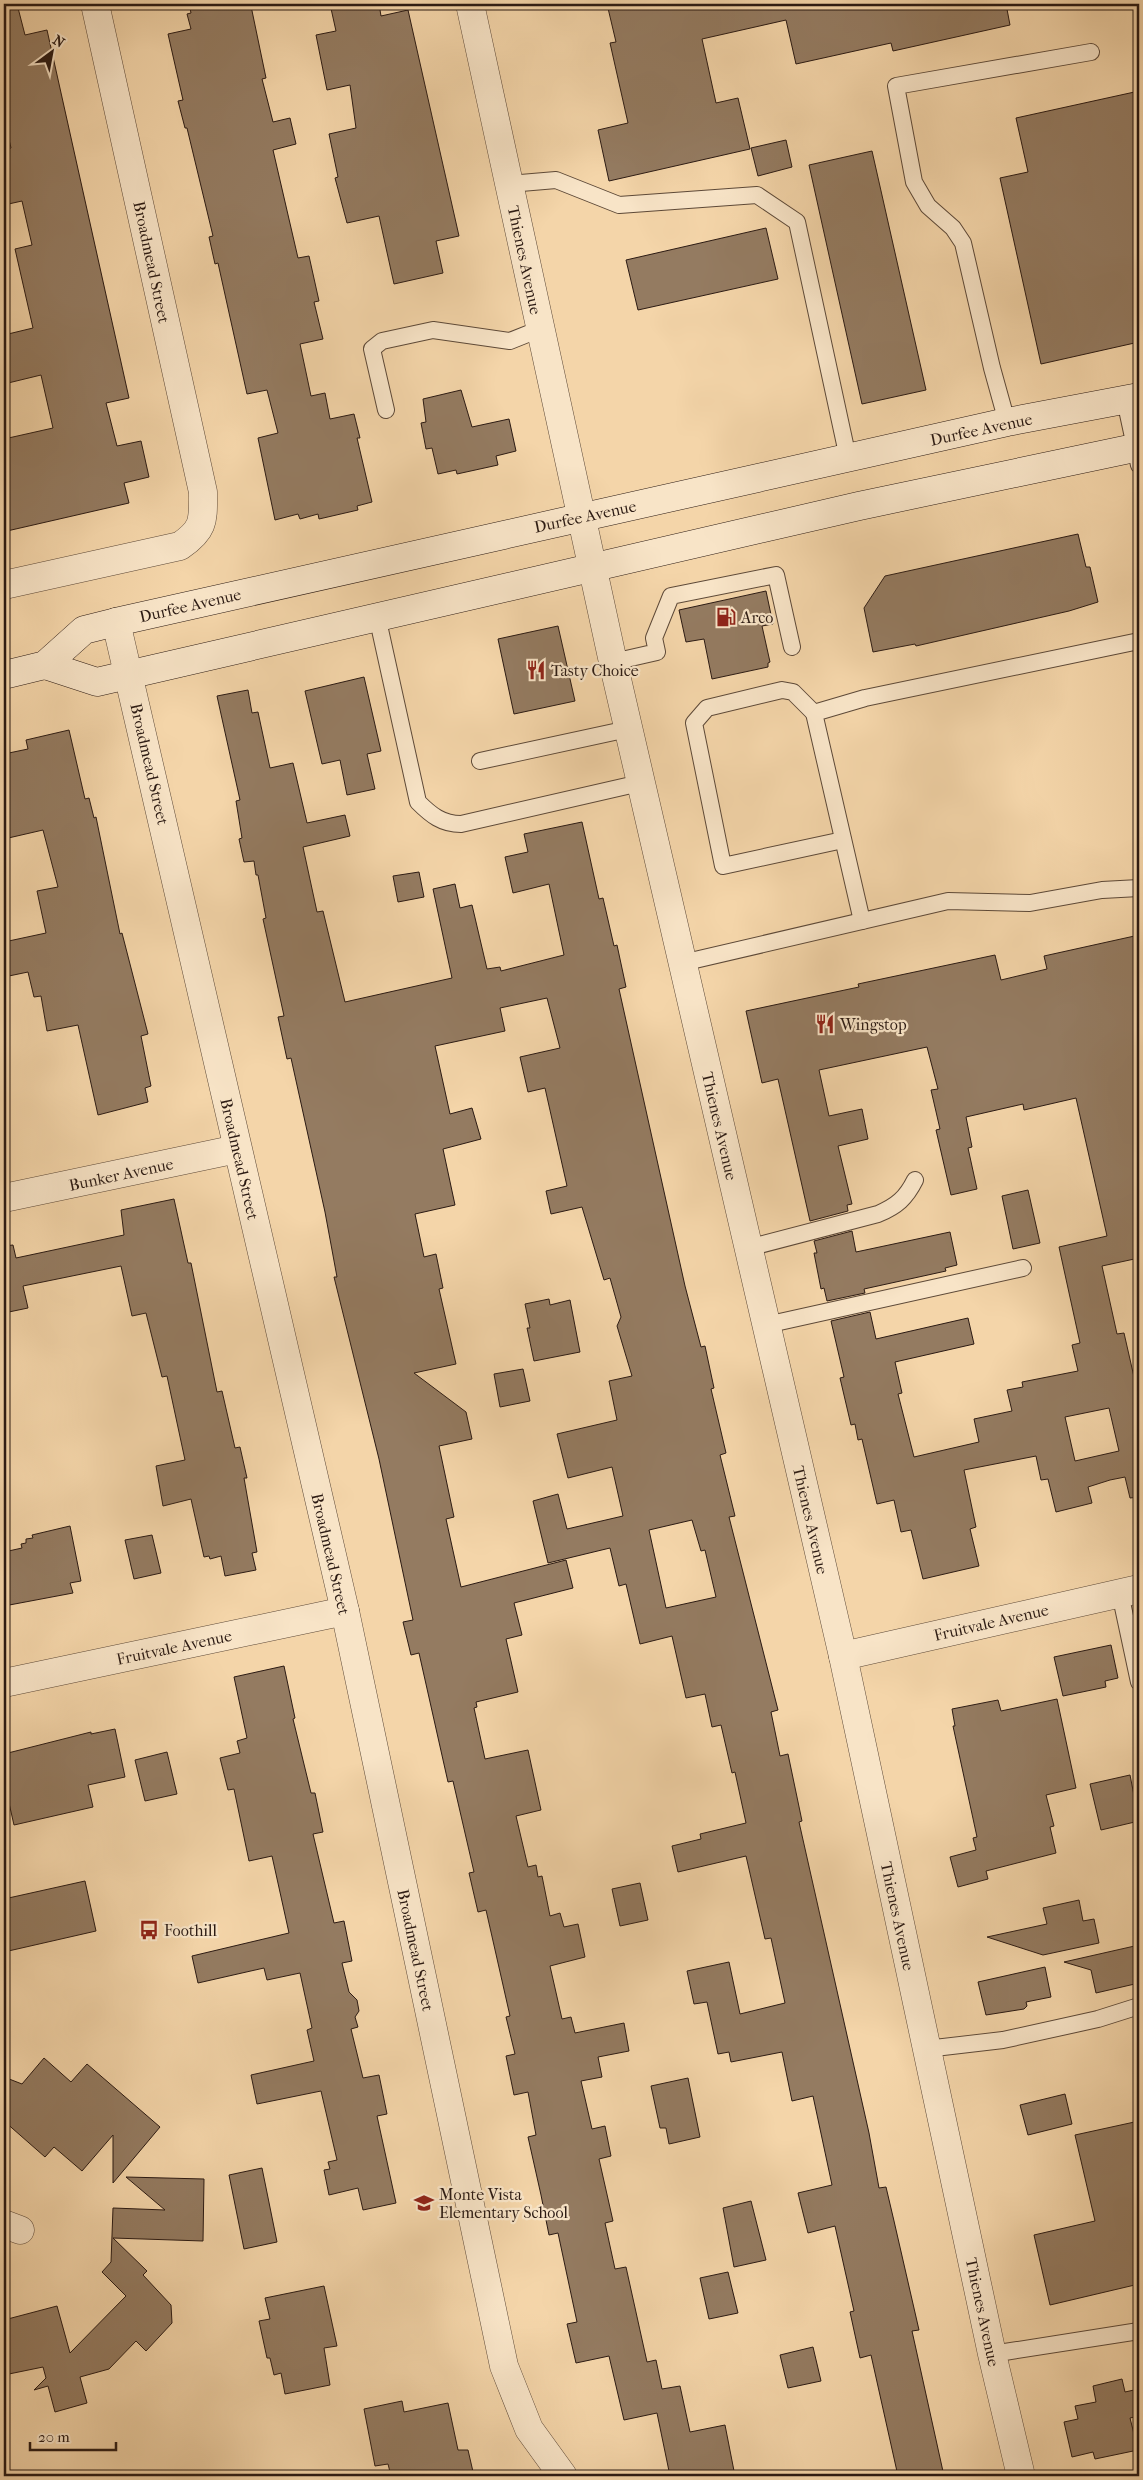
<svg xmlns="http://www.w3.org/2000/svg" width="1143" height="2480" font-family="'IM FELL French Canon',serif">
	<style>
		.building { fill: #947b61; stroke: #2b1a13; fill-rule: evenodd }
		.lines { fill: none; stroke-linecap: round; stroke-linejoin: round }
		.lane-casing { stroke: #5d4938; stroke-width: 18 }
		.street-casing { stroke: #5d4938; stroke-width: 29 }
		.secondary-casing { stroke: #2b1a13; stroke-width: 29 }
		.lane { stroke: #f8e4c7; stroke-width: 16 }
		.street { stroke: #f8e4c7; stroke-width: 28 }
		.secondary { stroke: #f8e4c7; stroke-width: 28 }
		.labels { text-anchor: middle; stroke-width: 4.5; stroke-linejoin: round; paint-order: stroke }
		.street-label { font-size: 16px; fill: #2b1a13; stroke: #f8e4c7 }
		.poi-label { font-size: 16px; fill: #2b1a13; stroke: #f8e4c7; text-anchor: start }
	</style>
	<rect width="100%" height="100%" fill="#f4d5a9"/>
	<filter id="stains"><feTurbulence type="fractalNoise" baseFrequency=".004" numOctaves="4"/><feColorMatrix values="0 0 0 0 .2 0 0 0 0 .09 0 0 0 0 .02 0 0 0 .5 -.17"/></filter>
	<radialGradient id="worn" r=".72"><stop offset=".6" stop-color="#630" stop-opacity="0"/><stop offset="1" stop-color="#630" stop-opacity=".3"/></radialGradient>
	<g class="building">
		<path d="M4,4H17L25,35L47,30L129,398L106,403L117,446L141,441L149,477L124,483L129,503L7,531L4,518V439L53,428L41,375L4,384V335L33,328L15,249L32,245L22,201L4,205V150L11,148L4,118Z"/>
		<path d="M189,4H238L239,9L251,6L266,78L262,79L273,122L290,118L296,144L273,150L298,258L309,256L319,301L314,302L323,339L300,344L311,396L325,393L330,419L354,414L360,438H357L372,502L357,506L358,510L319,519L318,514L300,519L298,514L275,520L258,438L278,433L267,390L247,394L218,263L215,264L209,237L213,236L187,128H185L178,101L183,100L168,34L191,29L187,14L191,13Z"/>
		<path d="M330,4H379L381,16L408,10L459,236L436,241L443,273L394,284L379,216L347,223L335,178L338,177L329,134L356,128L350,85L327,90L316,35L336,31Z"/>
		<path d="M607,4H1006L1010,25L893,51L891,43L796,64L786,20L702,39L716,103L738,98L750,149L609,181L598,130L628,123L610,43L616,42Z"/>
		<path d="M1139,91V342L1041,364L1000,178L1028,172L1016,118Z"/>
		<path d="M786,140L792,167L758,176L751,148Z"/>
		<path d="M872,151L926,390L862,404L809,165Z"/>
		<path d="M766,228L778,279L638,310L626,260Z"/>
		<path d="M461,390L472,427L509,419L516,451L496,456L498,465L457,474L456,470L438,474L432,448L426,449L421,423L426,422L423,399Z"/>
		<path d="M1078,534L1086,567H1090L1098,602L1069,611L916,646L915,644L873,652L864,608L885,576Z"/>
		<path d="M766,591L773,624L762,626L770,662L768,663V667L712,679L704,639L686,642L679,610Z"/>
		<path d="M558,626L575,701L514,714L498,639Z"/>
		<path d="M364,677L381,751L367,754L375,789L347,795L340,760L322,764L305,691Z"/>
		<path d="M248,690L252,713L258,712L270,768L293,763L307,823L345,815L350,836L303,847L317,912L323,911L345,1002L452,978L433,889L455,884L460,908L472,905L487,969L500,967L501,971L564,955L549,884L513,893L505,857L528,852L524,834L582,822L599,899L603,898L614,946L617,945L626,987L619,989L685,1286L701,1347L705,1346L714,1388L711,1389L726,1453L720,1455L735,1516L729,1517L778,1710L771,1712L780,1756L788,1754L802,1821L799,1822L869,2133L879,2188L886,2187L894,2221L919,2330L912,2331L944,2476H898L871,2355L860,2358L850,2312L854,2311L835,2226L808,2233L798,2193L832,2185L813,2096L792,2101L782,2052L731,2062L729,2052L718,2054L707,2002L694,2004L687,1971L729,1962L740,2014L785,2003L771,1938L765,1939L746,1856L678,1872L672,1846L701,1839L700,1834L746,1823L735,1772L732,1773L721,1725L712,1727L705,1694L686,1698L672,1636L640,1644L626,1584L619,1586L610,1548L548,1563L533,1501L558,1494L567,1529L623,1516L612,1467L568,1478L557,1434L617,1420L609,1381L632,1376L617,1326L621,1317L610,1278L604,1280L582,1207L551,1214L546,1191L567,1186L545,1088L528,1092L520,1057L560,1048L547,998L500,1008L505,1031L435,1046L450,1114L472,1108L481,1139L443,1149L455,1205L415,1214L424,1257L436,1254L443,1288L439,1289L456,1364L414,1373L466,1412L472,1439L439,1446L454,1517L446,1519L461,1587L566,1560L573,1588L514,1603L522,1635L506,1639L518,1692L476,1702L477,1707L474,1708L485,1759L528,1750L541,1810L516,1816L528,1867L536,1865L538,1877L542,1876L550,1916L560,1913L564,1927L578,1924L585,1957L550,1966L562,2019L571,2017L575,2033L624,2023L629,2051L598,2057L602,2077L581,2081L592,2129L605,2126L611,2156L599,2159L613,2221L605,2223L615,2269L626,2267L647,2362L656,2360L662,2389L680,2386L690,2432L725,2425L735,2476H670L657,2413L624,2420L609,2356L576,2363L567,2324L577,2322L558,2233L549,2235L541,2195L528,2137L536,2135L528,2092L514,2095L506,2056L515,2054L506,2017L510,2016L486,1910L478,1912L469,1873L474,1872L453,1781L448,1782L419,1653L411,1655L403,1622L413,1620L379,1459L334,1277H337L325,1212L291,1058L287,1059L278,1017L284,1016L263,919L266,918L258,875H256L254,861L244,862L239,839L242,838L236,801L240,800L217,696ZM692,1520L701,1551L705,1550L716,1597L666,1608L649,1530Z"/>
		<path d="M69,730L85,799L89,798L94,818L96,817L120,934L122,933L148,1034L141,1036L151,1086L145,1088L148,1102L98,1115L78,1025L47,1031L41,996L34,997L28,972L4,977V942L46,933L37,891L58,887L43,830L4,839V754L28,749L26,740Z"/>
		<path d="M419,872L424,897L398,902L393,876Z"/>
		<path d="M1139,935V1258L1102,1266L1117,1334L1124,1333L1139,1399V1497L1130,1498L1125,1477L1110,1480L1088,1487L1092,1503L1056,1512L1048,1479L1041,1480L1036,1456L964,1470L976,1527L970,1529L979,1566L923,1579L911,1530L901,1532L894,1500L877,1504L862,1439L858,1440L855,1424L851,1425L840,1378L844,1377L831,1321L870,1312L876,1339L968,1318L974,1344L895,1362L902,1393L898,1394L914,1457L979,1442L974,1419L1012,1411L1007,1390L1023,1387L1022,1382L1078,1371L1072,1345L1080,1343L1059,1247L1107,1236L1076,1098L1024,1110L1023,1104L966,1117L972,1147L968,1148L977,1189L951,1195L936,1130L940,1129L931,1090L938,1089L927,1047L819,1070L829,1116L862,1109L868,1139L838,1146L852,1204L847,1205L848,1211L810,1221L778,1079L762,1083L746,1011L859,987L858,984L995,955L1001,980L1047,969L1044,956ZM1109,1408L1119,1451L1075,1461L1065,1417Z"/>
		<path d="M1028,1190L1040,1243L1013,1249L1002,1196Z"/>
		<path d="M174,1199L188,1263H191L217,1392L222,1391L235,1448L240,1447L247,1478H244L257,1552L252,1553L256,1570L225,1576L221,1556L210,1559L209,1556L204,1557L191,1499L163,1506L156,1466L185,1460L167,1376L162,1377L146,1313L132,1316L121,1266L23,1286L28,1308L4,1313V1246L13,1245L16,1258L124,1235L121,1210Z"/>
		<path d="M852,1231L856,1252L950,1232L957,1265L945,1268L946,1271L864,1289L865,1293L827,1301L824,1288L821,1289L814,1253H817L814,1241Z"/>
		<path d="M549,1299L550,1305L570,1300L580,1352L534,1361L527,1328H530L525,1304Z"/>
		<path d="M523,1369L530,1401L500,1407L494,1374Z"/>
		<path d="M70,1526L81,1581L70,1583L73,1593L4,1606V1552L22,1548L21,1544L26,1543V1539L33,1538L32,1535Z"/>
		<path d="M152,1535L161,1573L134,1579L125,1540Z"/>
		<path d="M1111,1645L1118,1678L1105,1681L1106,1687L1063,1696L1054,1657Z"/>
		<path d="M284,1666L295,1718L293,1719L311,1793H315L323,1832L313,1834L334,1923L344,1921L352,1961L342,1963L349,1992L357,2000L359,2011L355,2017L358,2027L351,2029L363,2078L379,2075L387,2114L377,2116L396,2203L363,2210L358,2188L329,2195L324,2170L330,2169L328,2162L337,2160L321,2091L257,2104L251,2075L314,2061L307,2030L312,2028L300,1973L267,1980L264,1968L198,1983L192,1956L289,1933L272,1856L249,1861L234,1789L228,1790L220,1758L240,1753L237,1741L247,1738L234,1677Z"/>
		<path d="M1057,1699L1076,1788L1046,1795L1054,1826L1050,1827L1056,1853L986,1871L988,1879L958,1887L950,1857L976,1850L973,1838L977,1837L953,1726H955L952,1709L998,1700L1001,1711Z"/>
		<path d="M115,1729L125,1777L88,1785L93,1807L14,1825L4,1781V1754L91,1732V1734Z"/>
		<path d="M167,1752L177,1794L145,1801L135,1760Z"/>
		<path d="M1130,1775L1139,1821L1101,1830L1090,1784Z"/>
		<path d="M85,1881L96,1931L4,1952V1899Z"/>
		<path d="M640,1883L648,1920L620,1926L612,1889Z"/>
		<path d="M1079,1900L1083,1921L1094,1919L1099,1943L1043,1955L987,1937L1047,1924L1043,1908Z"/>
		<path d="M1139,1945V1983L1096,1993L1091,1970L1064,1962Z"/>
		<path d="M1045,1967L1051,1997L1026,2002L1027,2006L1024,2009L986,2015L978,1982Z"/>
		<path d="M44,2058L71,2082L87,2064L160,2127L113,2183V2135L82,2171L54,2147L45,2157L4,2121V2077L22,2084Z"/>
		<path d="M688,2078L700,2137L669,2144L666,2128H660L651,2086Z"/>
		<path d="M1065,2094L1072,2124L1028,2135L1020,2105Z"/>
		<path d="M1139,2121V2284L1050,2305L1034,2235L1095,2221L1075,2135Z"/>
		<path d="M262,2168L277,2242L244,2249L229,2175Z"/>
		<path d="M126,2177L204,2179L203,2241L113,2238L147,2271L143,2275L171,2305L172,2323L146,2351L136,2341L109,2369L80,2377L87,2403L55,2412L48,2386L34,2390L46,2378L43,2367L4,2375V2320L57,2306L70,2353L126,2296L102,2272L111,2262L113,2208L165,2210Z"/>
		<path d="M751,2201L766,2260L734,2267L723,2208Z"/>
		<path d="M728,2272L738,2313L709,2319L700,2278Z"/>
		<path d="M324,2286L337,2346L324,2348L330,2385L285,2394L281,2373L274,2375L270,2358H267L259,2321L270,2319L265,2298Z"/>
		<path d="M813,2347L821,2381L788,2388L780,2355Z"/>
		<path d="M1122,2379L1125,2392L1134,2390L1139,2411V2416L1130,2418L1138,2450L1095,2459L1093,2452L1072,2457L1064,2422L1078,2419L1075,2406L1096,2402L1093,2386Z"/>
		<path d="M402,2401L404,2412L448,2403L458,2450H468L474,2476H391L388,2464L375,2466L364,2409Z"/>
	</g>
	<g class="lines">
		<defs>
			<g id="lane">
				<path d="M509,184L556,180L619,205L757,195L797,222L848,458"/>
				<path d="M1125,400L1139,465"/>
				<path d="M386,410L372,349L382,341L433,330L510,341L540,329"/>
				<path d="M1007,422L992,368L963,243L953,228L928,206L914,182L896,86L1091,52"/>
				<path d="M377,616L418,802C431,815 442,824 461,824L640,783"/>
				<path d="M613,662L657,652L654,638L671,596L776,575L792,647"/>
				<path d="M814,713L793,692L782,690L707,708L694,723L723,866L843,840"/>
				<path d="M480,761L628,729"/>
				<path d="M862,921L814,713L865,698L1139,641"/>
				<path d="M682,963L948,901L1030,903L1102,890L1139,888"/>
				<path d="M748,1248L878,1214C897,1206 906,1198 915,1180"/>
				<path d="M766,1325L1023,1268"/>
				<path d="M1120,1593L1139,1682"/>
				<path d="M926,2049L1003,2040L1098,2019L1139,2006"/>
				<path d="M992,2354L1139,2331"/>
			</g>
			<g id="street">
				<path d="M470,4L613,662L843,1656L992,2354L1021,2476"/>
				<path d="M4,585L180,546C205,529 203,520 203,492L95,4"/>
				<path d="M116,622L345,1611L504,2366L529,2429L563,2476"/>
				<path d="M4,1198L237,1149"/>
				<path d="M843,1656L1139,1589"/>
				<path d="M4,1683L345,1611"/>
				<path d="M4,2224L20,2230"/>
			</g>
			<g id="secondary">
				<path d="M45,665L97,682L859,506L1139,447"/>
				<path d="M4,675L45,665L84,630L116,622L1007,422L1139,397"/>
			</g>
		</defs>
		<use href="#lane" class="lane-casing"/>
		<use href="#street" class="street-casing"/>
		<use href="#secondary" class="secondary-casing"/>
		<use href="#lane" class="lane"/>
		<use href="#street" class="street"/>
		<use href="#secondary" class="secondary"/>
	</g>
	<defs>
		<symbol id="fuel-bare" viewBox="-9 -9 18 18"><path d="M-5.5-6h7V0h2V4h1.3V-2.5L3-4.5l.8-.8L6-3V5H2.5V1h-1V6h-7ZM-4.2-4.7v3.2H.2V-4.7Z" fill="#8f2418" stroke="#f8e4c7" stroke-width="2.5" paint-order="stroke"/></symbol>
		<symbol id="restaurant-bare" viewBox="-9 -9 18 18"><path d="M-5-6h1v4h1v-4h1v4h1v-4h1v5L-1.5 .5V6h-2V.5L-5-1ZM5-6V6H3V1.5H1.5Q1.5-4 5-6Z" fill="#8f2418" stroke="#f8e4c7" stroke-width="2.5" paint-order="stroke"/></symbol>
		<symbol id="bus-bare" viewBox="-9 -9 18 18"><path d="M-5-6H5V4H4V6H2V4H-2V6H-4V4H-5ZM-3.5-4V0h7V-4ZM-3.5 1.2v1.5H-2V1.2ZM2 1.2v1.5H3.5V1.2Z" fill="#8f2418" stroke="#f8e4c7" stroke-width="2.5" paint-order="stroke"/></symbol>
		<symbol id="school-bare" viewBox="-9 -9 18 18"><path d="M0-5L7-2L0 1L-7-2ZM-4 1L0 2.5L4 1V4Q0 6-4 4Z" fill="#8f2418" stroke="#f8e4c7" stroke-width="2.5" paint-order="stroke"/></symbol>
	</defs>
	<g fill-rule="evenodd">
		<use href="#fuel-bare" x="712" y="603" width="28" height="28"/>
		<use href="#restaurant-bare" x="522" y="656" width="28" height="28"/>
		<use href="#restaurant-bare" x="811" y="1010" width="28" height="28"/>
		<use href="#bus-bare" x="135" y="1916" width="28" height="28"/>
		<use href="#school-bare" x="410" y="2189" width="28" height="28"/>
	</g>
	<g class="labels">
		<g class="street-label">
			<text transform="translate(525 260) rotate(78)" y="6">Thienes Avenue</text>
			<text transform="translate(152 262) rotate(78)" y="6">Broadmead Street</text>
			<text transform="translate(981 429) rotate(-12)" y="6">Durfee Avenue</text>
			<text transform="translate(585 516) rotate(-12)" y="6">Durfee Avenue</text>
			<text transform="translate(190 605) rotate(-13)" y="6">Durfee Avenue</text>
			<text transform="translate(150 764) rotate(77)" y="6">Broadmead Street</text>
			<text transform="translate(720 1126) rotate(77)" y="6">Thienes Avenue</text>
			<text transform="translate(240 1159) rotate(77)" y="6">Broadmead Street</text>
			<text transform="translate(121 1174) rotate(-12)" y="6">Bunker Avenue</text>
			<text transform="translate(811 1520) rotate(77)" y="6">Thienes Avenue</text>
			<text transform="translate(331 1554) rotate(77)" y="6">Broadmead Street</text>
			<text transform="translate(991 1622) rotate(-13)" y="6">Fruitvale Avenue</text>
			<text transform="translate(174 1647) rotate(-12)" y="6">Fruitvale Avenue</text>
			<text transform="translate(898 1916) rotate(78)" y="6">Thienes Avenue</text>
			<text transform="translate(416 1950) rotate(78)" y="6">Broadmead Street</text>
			<text transform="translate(983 2312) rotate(78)" y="6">Thienes Avenue</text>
		</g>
		<g class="poi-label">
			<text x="741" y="623">Arco</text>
			<text x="551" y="676">Tasty Choice</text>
			<text x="840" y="1030">Wingstop</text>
			<text x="164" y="1936">Foothill</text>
			<text x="439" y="2200">Monte Vista<tspan x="439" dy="18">Elementary School</tspan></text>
		</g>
	</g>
	<rect width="1143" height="2480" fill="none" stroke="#f4d5a9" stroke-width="20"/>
	<rect x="5" y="5" width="1133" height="2470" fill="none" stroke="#2b1a13" stroke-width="2.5"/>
	<rect x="10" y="10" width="1123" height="2460" fill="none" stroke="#2b1a13"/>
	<g transform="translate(52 52) rotate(32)" stroke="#f8e4c7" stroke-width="4" paint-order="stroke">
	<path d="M0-4L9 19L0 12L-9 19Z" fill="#2b1a13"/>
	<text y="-8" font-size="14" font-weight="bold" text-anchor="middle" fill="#2b1a13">N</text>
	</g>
	<path d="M30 2442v8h86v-8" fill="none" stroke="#2b1a13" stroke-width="2.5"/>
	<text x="38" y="2442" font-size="15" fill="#2b1a13" stroke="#f8e4c7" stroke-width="4" paint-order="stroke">20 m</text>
	<rect width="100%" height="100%" filter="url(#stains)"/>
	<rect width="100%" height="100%" fill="url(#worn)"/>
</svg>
